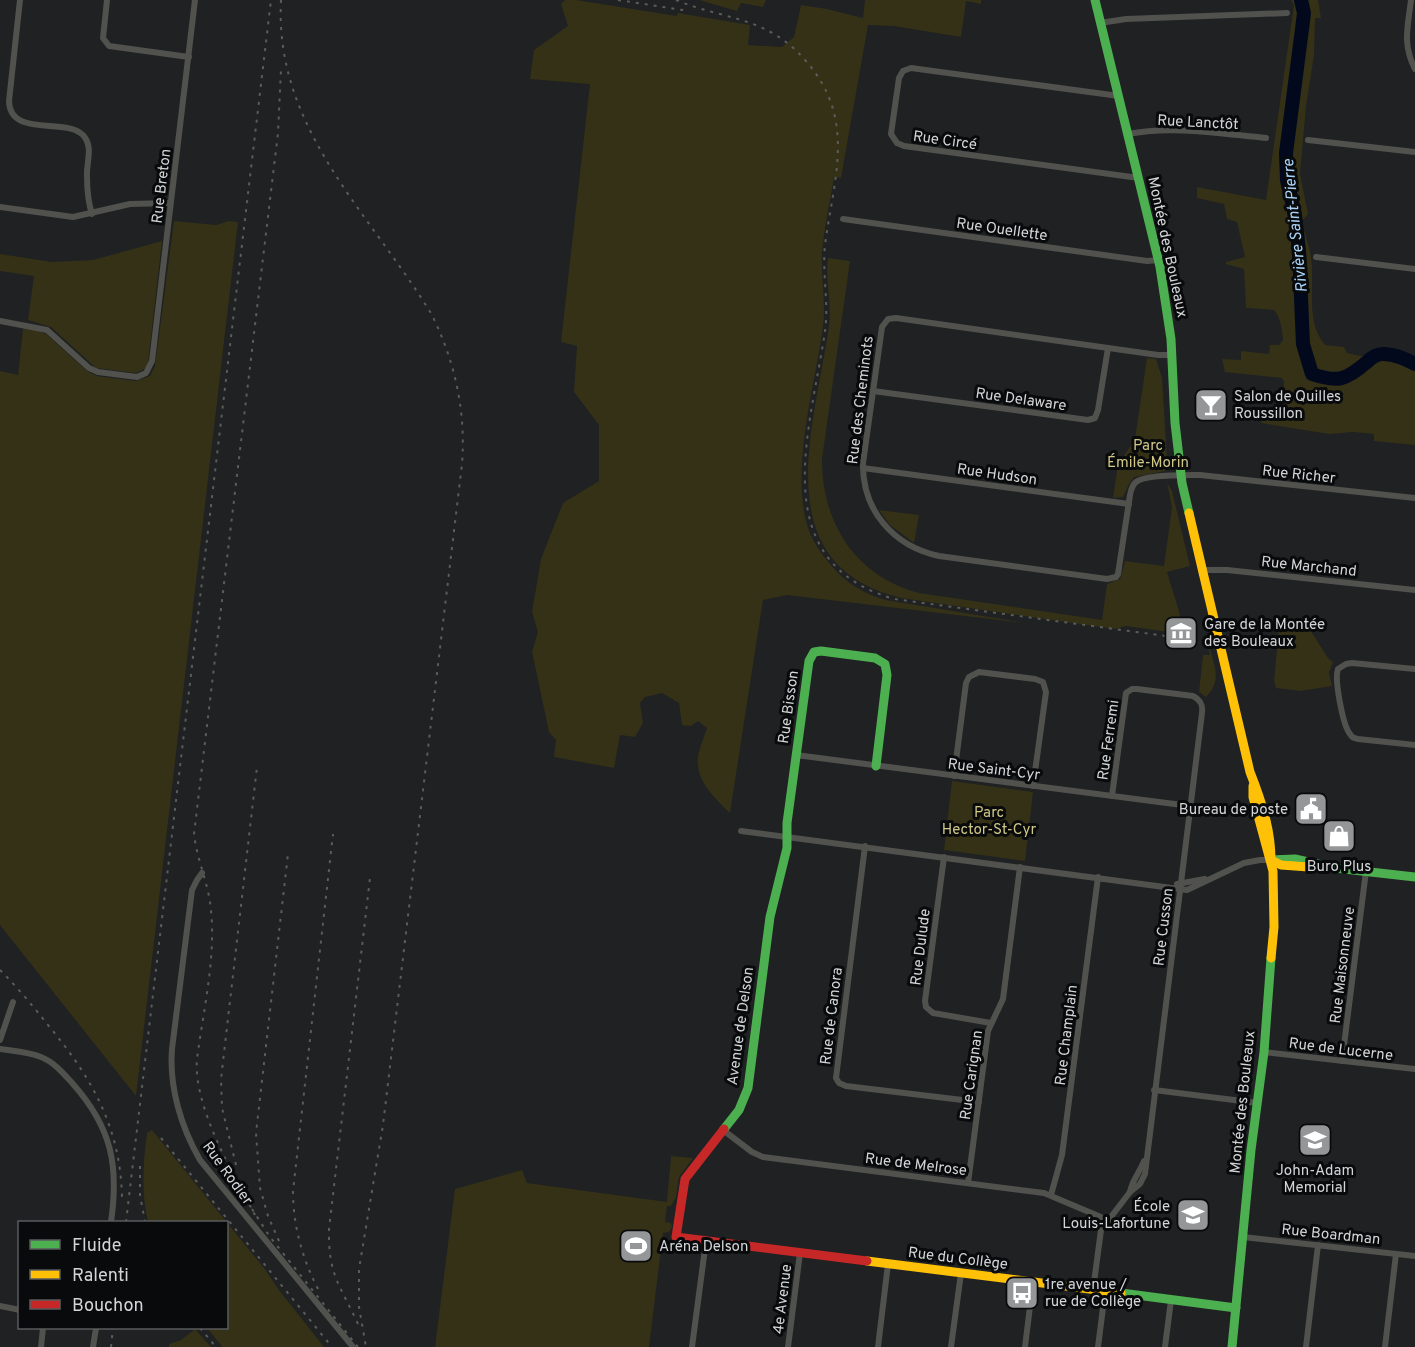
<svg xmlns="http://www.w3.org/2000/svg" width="1415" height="1347" font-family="Overpass,sans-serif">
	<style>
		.green { fill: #343117 }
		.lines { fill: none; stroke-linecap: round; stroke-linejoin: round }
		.river { stroke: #03091d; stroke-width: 14 }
		.street { stroke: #51514d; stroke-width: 6 }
		.fast { stroke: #4caf50; stroke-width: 9 }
		.slow { stroke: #ffc107; stroke-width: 9 }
		.jam { stroke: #c62828; stroke-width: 9 }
		.rail { stroke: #5c5c5a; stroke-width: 2; stroke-dasharray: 3 6; stroke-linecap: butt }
		.labels { text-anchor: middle; stroke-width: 6; stroke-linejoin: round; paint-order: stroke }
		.street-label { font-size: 15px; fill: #d3d5d7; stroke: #090a0c }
		.poi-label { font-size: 15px; fill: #d3d5d7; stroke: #090a0c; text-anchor: start }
		.park-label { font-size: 15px; fill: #d0c786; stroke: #090a0c }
		.water-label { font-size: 16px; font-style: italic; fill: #aad2f8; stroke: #090a0c }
	</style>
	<rect width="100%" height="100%" fill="#1f2123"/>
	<g class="green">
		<path d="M565,0H576L677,16L678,13L750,25L748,45L782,47L794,37L801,5L827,9L863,18L865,0H981V4L966,1L961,37L894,26L868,25L841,178L834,177C830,203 824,228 822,254C821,278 826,302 823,327C815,385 792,463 806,521C810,537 819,551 830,564C846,583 862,593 886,600L1025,623L787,595L763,600L730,813C714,797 695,781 698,756C700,746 704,737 707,728L698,721L691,726L682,725L679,703L662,693L645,697L640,703L643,723L635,737L620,735L614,768L554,757L556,740L549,732L532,652L538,632L532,612L541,559L563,503L599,481V425L574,392L577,346L561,342L590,84L530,79L534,50L568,26L561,4Z"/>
		<path d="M699,0H766L763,7L741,3L737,11Z"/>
		<path d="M1291,0H1318L1321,18H1315L1314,55L1306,106L1300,174L1308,214L1302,221C1304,234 1310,245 1311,258C1315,286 1305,322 1325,345L1344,347L1347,353L1365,357C1351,370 1334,386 1315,370L1308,372C1315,380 1334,388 1344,384C1357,378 1368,366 1382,360L1389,359L1415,369V445L1374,441V434L1354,432L1329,434L1261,423L1262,420L1280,421L1284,382L1282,378L1225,372L1222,359L1241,360V351L1269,354L1270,345H1279L1283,340C1282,330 1281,318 1274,310L1246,308L1244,269L1226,264V262L1245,257L1237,222L1227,219L1224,204L1197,198V187L1266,200L1294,5Z"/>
		<path d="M174,221L216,225L229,221L238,222L136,1096L0,925V371L18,375L23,329L35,330L46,334L87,371L97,376L136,381L150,376L155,366Z"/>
		<path d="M162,241L148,363L146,368L136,373L96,368L51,327L28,320L34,276L0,271V254L52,262L93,260Z"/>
		<path d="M828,258L850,261L822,459C822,523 855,576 919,593L1102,620L1107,584L1120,579L1125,561L1164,566L1172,507L1167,483L1172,491L1190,566L1167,572C1172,590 1178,605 1182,623L1179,624L1180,628L1175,629L1176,633L1126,626L1115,629L901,598C764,565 815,425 829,326C832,303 825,281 828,258Z"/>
		<path d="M1147,358L1156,359L1162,378L1167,460L1165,471L1134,477L1129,484L1123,497L1113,498L1118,465L1135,439Z"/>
		<path d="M879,510L919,515L914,543L890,525Z"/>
		<path d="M1280,617L1303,619L1328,658L1333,662L1329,673L1332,686L1301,691L1276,688L1274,681Z"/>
		<path d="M1208,645H1209C1214,666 1223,680 1206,697L1199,692L1203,655H1210Z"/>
		<path d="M952,781L1033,792L1025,861L944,850Z"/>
		<path d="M152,1130L264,1268L279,1290L324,1347H222L221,1345L207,1328H226V1222H148C141,1193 143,1163 147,1133Z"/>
		<path d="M671,1156L693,1158L679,1177L676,1197L671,1206H667L665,1222L671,1223L672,1227L669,1232L663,1233L649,1347H435L455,1189L522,1170L527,1183L667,1202Z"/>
		<path d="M195,1329L211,1347H169V1344L181,1340Z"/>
	</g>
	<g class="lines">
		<path class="river" d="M1301,0L1304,13L1302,29L1286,153L1287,180L1295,215L1299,251L1303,344L1312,374C1338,383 1346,380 1367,362C1371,358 1377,354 1383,354C1395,354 1405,359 1415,364"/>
		<g class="street">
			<path d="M20,0L9,101C10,138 65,117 83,135C94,147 86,163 87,176C87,189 88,202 92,214"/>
			<path d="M107,0L103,38L109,46L189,57"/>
			<path d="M1411,0C1408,26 1402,44 1415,69"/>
			<path d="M1100,23L1126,19L1287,13"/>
			<path d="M1119,96L911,68L903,71L899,78L891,134L897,143L904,146L1139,178"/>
			<path d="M1128,134C1171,125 1223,134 1266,138"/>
			<path d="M1308,140L1415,152"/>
			<path d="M0,207L73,217L130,204L170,203"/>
			<path d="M843,219L1147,261L1159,260"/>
			<path d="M1316,257L1415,269"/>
			<path d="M0,321L47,330L89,368L98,372L137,377L146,373L152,361L195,0"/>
			<path d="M1172,355H1158L896,318L888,319L882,327L863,463C862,510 893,546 939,556L1107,579L1116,577L1118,574L1130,495C1131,490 1132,485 1136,482C1145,474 1187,475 1200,475L1415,498"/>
			<path d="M873,391L1088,420L1095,418L1098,410L1108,348"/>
			<path d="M863,468L1129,504"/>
			<path d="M1201,570H1227L1415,590"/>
			<path d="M1415,669L1352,663L1346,664L1338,669C1334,679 1343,726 1350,734C1352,738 1354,738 1358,739L1415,745"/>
			<path d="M796,755L1190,806"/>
			<path d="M954,776L966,683L969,677L979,672L1035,679L1043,682L1046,692L1033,786"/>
			<path d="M741,831L1187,890L1244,863L1260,860H1271"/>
			<path d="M865,846L836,1078L839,1083L846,1086L979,1102"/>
			<path d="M944,857L925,1001L926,1007L933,1013L991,1023"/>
			<path d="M202,873L197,880L192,890L172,1049C169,1087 181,1127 200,1160L353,1347"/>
			<path d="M1177,884L1205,879"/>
			<path d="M0,1040L13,1002"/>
			<path d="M0,1049C13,1051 29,1052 41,1057C54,1062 64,1074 73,1084C112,1128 119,1166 111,1222"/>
			<path d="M1264,1052L1415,1069"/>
			<path d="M1342,1061L1366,871"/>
			<path d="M1154,1090L1258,1103"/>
			<path d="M723,1130L752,1152L763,1157L1044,1193L1108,1220"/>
			<path d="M968,1183L988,1031L1003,999L1020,867"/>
			<path d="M1130,1192C1132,1180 1140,1172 1144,1161"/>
			<path d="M1051,1195L1062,1155L1098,877"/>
			<path d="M1243,1237L1415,1256"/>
			<path d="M1093,1290L1101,1230L1130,1192L1140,1184L1145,1174L1202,713C1203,705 1201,700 1193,696L1137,689H1132L1126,693L1112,796"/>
			<path d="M0,1306L20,1310"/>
			<path d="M41,1347L43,1328"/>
			<path d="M93,1347L96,1328"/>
			<path d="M692,1347L706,1241"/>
			<path d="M788,1347L800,1253"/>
			<path d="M878,1347L888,1264"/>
			<path d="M951,1347L961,1273"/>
			<path d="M1025,1347L1033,1282"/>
			<path d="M1098,1347L1105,1292"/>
			<path d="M1165,1347L1171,1300"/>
			<path d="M1306,1347L1318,1245"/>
			<path d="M1385,1347L1396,1254"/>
		</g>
		<g class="fast">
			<path d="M1095,0L1160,267L1171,339L1175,423L1182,483L1189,513"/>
			<path d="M1271,860L1295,859L1335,868L1415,877"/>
			<path d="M724,1129L739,1110L748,1088L770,917L787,848V823L809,661L814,652L821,651L875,658L885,664L887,675L876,766"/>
			<path d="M1121,1293L1236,1308"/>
			<path d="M1232,1347L1251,1150L1264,1052L1271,958"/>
		</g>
		<g class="slow">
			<path d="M1189,513L1250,772C1261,800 1271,829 1271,860"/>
			<path d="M1253,786V797L1273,871L1274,927L1271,958"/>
			<path d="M1271,860L1281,865L1322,868"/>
			<path d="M867,1261L1121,1293"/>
		</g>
		<path class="jam" d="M724,1129L685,1179L676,1237L867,1261"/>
		<g class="rail">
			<path d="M281,0C274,128 370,213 432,315C455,362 466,411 462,464L383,1125L359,1269V1307L366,1347"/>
			<path d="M618,0L689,11"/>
			<path d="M676,0C724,20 767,16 805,60C857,118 834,177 825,245C822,274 829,302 825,331C811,429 763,561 894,599L1173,637"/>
			<path d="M0,970C17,987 33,1006 48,1025C92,1078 121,1128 122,1199"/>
			<path d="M161,1138L332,1347"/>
			<path d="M236,1165L222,1108L221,1079L257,767"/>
			<path d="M140,1166V1195L145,1222"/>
			<path d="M252,1209L270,1237L358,1347"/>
			<path d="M255,1215C233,1174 193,1106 197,1059C203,1012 216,958 211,911C209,884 197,861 194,834L278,133L281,69"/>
			<path d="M126,1222L271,0"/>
			<path d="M279,1241L268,1216L260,1188L256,1133L288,854"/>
			<path d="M318,1289C302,1258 293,1225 293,1191L333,834"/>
			<path d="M358,1324C340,1285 328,1275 329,1229L370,878"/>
			<path d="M200,1328L216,1347"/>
			<path d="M111,1347L113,1328"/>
		</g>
	</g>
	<defs>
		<symbol id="bar-square" viewBox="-11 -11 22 22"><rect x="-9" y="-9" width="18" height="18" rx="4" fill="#949698" stroke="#090a0c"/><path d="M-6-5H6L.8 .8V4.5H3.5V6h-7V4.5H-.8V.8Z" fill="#fff"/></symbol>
		<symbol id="museum-square" viewBox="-11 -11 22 22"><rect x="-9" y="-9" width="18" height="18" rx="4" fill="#949698" stroke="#090a0c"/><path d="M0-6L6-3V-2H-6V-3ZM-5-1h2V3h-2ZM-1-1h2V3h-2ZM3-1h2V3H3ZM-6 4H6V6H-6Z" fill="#fff"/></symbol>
		<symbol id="civic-square" viewBox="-11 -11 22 22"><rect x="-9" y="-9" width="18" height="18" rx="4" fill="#949698" stroke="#090a0c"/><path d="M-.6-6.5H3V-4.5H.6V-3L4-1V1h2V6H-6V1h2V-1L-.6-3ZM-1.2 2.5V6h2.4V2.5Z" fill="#fff"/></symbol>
		<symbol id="shop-square" viewBox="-11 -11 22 22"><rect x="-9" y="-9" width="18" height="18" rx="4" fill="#949698" stroke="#090a0c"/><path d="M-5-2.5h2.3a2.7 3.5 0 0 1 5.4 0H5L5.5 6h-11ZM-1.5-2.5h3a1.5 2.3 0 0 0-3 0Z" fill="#fff"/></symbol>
		<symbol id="school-square" viewBox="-11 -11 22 22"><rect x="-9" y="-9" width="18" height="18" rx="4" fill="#949698" stroke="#090a0c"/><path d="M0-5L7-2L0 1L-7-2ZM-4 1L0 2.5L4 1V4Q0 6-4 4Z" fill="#fff"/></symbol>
		<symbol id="stadium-square" viewBox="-11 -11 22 22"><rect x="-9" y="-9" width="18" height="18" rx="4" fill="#949698" stroke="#090a0c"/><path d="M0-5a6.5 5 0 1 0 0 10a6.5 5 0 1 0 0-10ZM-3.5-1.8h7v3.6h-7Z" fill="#fff"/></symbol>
		<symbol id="bus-square" viewBox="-11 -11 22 22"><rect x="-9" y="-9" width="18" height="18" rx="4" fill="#949698" stroke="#090a0c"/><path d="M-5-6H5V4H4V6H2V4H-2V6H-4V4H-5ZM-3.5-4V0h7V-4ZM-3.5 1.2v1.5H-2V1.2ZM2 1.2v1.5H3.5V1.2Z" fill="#fff"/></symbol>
	</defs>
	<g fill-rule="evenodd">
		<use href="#bar-square" x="1192" y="386" width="38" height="38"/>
		<use href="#museum-square" x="1162" y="614" width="38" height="38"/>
		<use href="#civic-square" x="1292" y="790" width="38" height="38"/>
		<use href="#shop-square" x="1320" y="817" width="38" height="38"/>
		<use href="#school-square" x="1296" y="1121" width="38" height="38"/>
		<use href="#school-square" x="1174" y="1196" width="38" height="38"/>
		<use href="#stadium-square" x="617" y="1227" width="38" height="38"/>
		<use href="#bus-square" x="1003" y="1274" width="38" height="38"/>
	</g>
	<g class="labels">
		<g class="street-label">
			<text transform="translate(1198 122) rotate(3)" y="5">Rue Lanctôt</text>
			<text transform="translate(945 140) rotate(8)" y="5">Rue Circé</text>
			<text transform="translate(161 186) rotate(-83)" y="5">Rue Breton</text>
			<text transform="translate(1002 229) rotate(8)" y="5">Rue Ouellette</text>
			<text transform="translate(1168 247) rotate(78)" y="5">Montée des Bouleaux</text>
			<text transform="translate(1021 399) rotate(8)" y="5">Rue Delaware</text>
			<text transform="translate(860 400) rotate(-83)" y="5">Rue des Cheminots</text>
			<text transform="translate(997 474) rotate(8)" y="5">Rue Hudson</text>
			<text transform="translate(1299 474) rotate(6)" y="5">Rue Richer</text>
			<text transform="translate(1309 566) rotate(6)" y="5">Rue Marchand</text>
			<text transform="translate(788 707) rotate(-82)" y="5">Rue Bisson</text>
			<text transform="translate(1108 740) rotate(-82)" y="5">Rue Ferremi</text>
			<text transform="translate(994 769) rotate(7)" y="5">Rue Saint-Cyr</text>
			<text transform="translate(1163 927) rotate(-83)" y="5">Rue Cusson</text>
			<text transform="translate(920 947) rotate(-83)" y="5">Rue Dulude</text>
			<text transform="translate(1342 965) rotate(-83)" y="5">Rue Maisonneuve</text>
			<text transform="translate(831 1016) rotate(-83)" y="5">Rue de Canora</text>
			<text transform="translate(740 1026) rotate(-82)" y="5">Avenue de Delson</text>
			<text transform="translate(1066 1035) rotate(-83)" y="5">Rue Champlain</text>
			<text transform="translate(1341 1049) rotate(7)" y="5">Rue de Lucerne</text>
			<text transform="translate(971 1075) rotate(-82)" y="5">Rue Carignan</text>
			<text transform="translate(1242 1102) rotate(-84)" y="5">Montée des Bouleaux</text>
			<text transform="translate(916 1164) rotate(7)" y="5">Rue de Melrose</text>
			<text transform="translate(228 1173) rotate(54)" y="5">Rue Rodier</text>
			<text transform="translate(1331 1234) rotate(6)" y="5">Rue Boardman</text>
			<text transform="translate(958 1258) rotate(7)" y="5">Rue du Collège</text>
			<text transform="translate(782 1299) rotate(-83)" y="5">4e Avenue</text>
		</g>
		<g class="poi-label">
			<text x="1234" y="401">Salon de Quilles<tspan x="1234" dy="17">Roussillon</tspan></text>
			<text x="1204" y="629">Gare de la Montée<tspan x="1204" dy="17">des Bouleaux</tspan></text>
			<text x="1288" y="814" text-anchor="end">Bureau de poste</text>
			<text x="1339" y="871" text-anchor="middle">Buro Plus</text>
			<text x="1315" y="1175" text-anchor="middle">John-Adam<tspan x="1315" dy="17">Memorial</tspan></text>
			<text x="1170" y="1211" text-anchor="end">École<tspan x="1170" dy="17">Louis-Lafortune</tspan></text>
			<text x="659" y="1251">Aréna Delson</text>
			<text x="1045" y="1289">1re avenue /<tspan x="1045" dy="17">rue de Collège</tspan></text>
		</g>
		<g class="park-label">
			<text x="1148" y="450">Parc<tspan x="1148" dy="17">Émile-Morin</tspan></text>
			<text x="989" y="817">Parc<tspan x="989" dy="17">Hector-St-Cyr</tspan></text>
		</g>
		<g class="water-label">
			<text transform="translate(1294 226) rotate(-96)" y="6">Rivière Saint-Pierre</text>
		</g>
	</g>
	<rect x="18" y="1221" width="210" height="108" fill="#090a0c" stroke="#5a5b5d" stroke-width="1.5"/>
	<rect x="30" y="1240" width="30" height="9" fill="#4caf50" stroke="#5a5b5d" stroke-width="1.5"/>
	<text x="72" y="1251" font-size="18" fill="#d3d5d7">Fluide</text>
	<rect x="30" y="1270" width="30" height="9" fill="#ffc107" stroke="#5a5b5d" stroke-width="1.5"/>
	<text x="72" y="1281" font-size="18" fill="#d3d5d7">Ralenti</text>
	<rect x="30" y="1300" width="30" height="9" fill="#c62828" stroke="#5a5b5d" stroke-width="1.5"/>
	<text x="72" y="1311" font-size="18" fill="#d3d5d7">Bouchon</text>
</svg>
